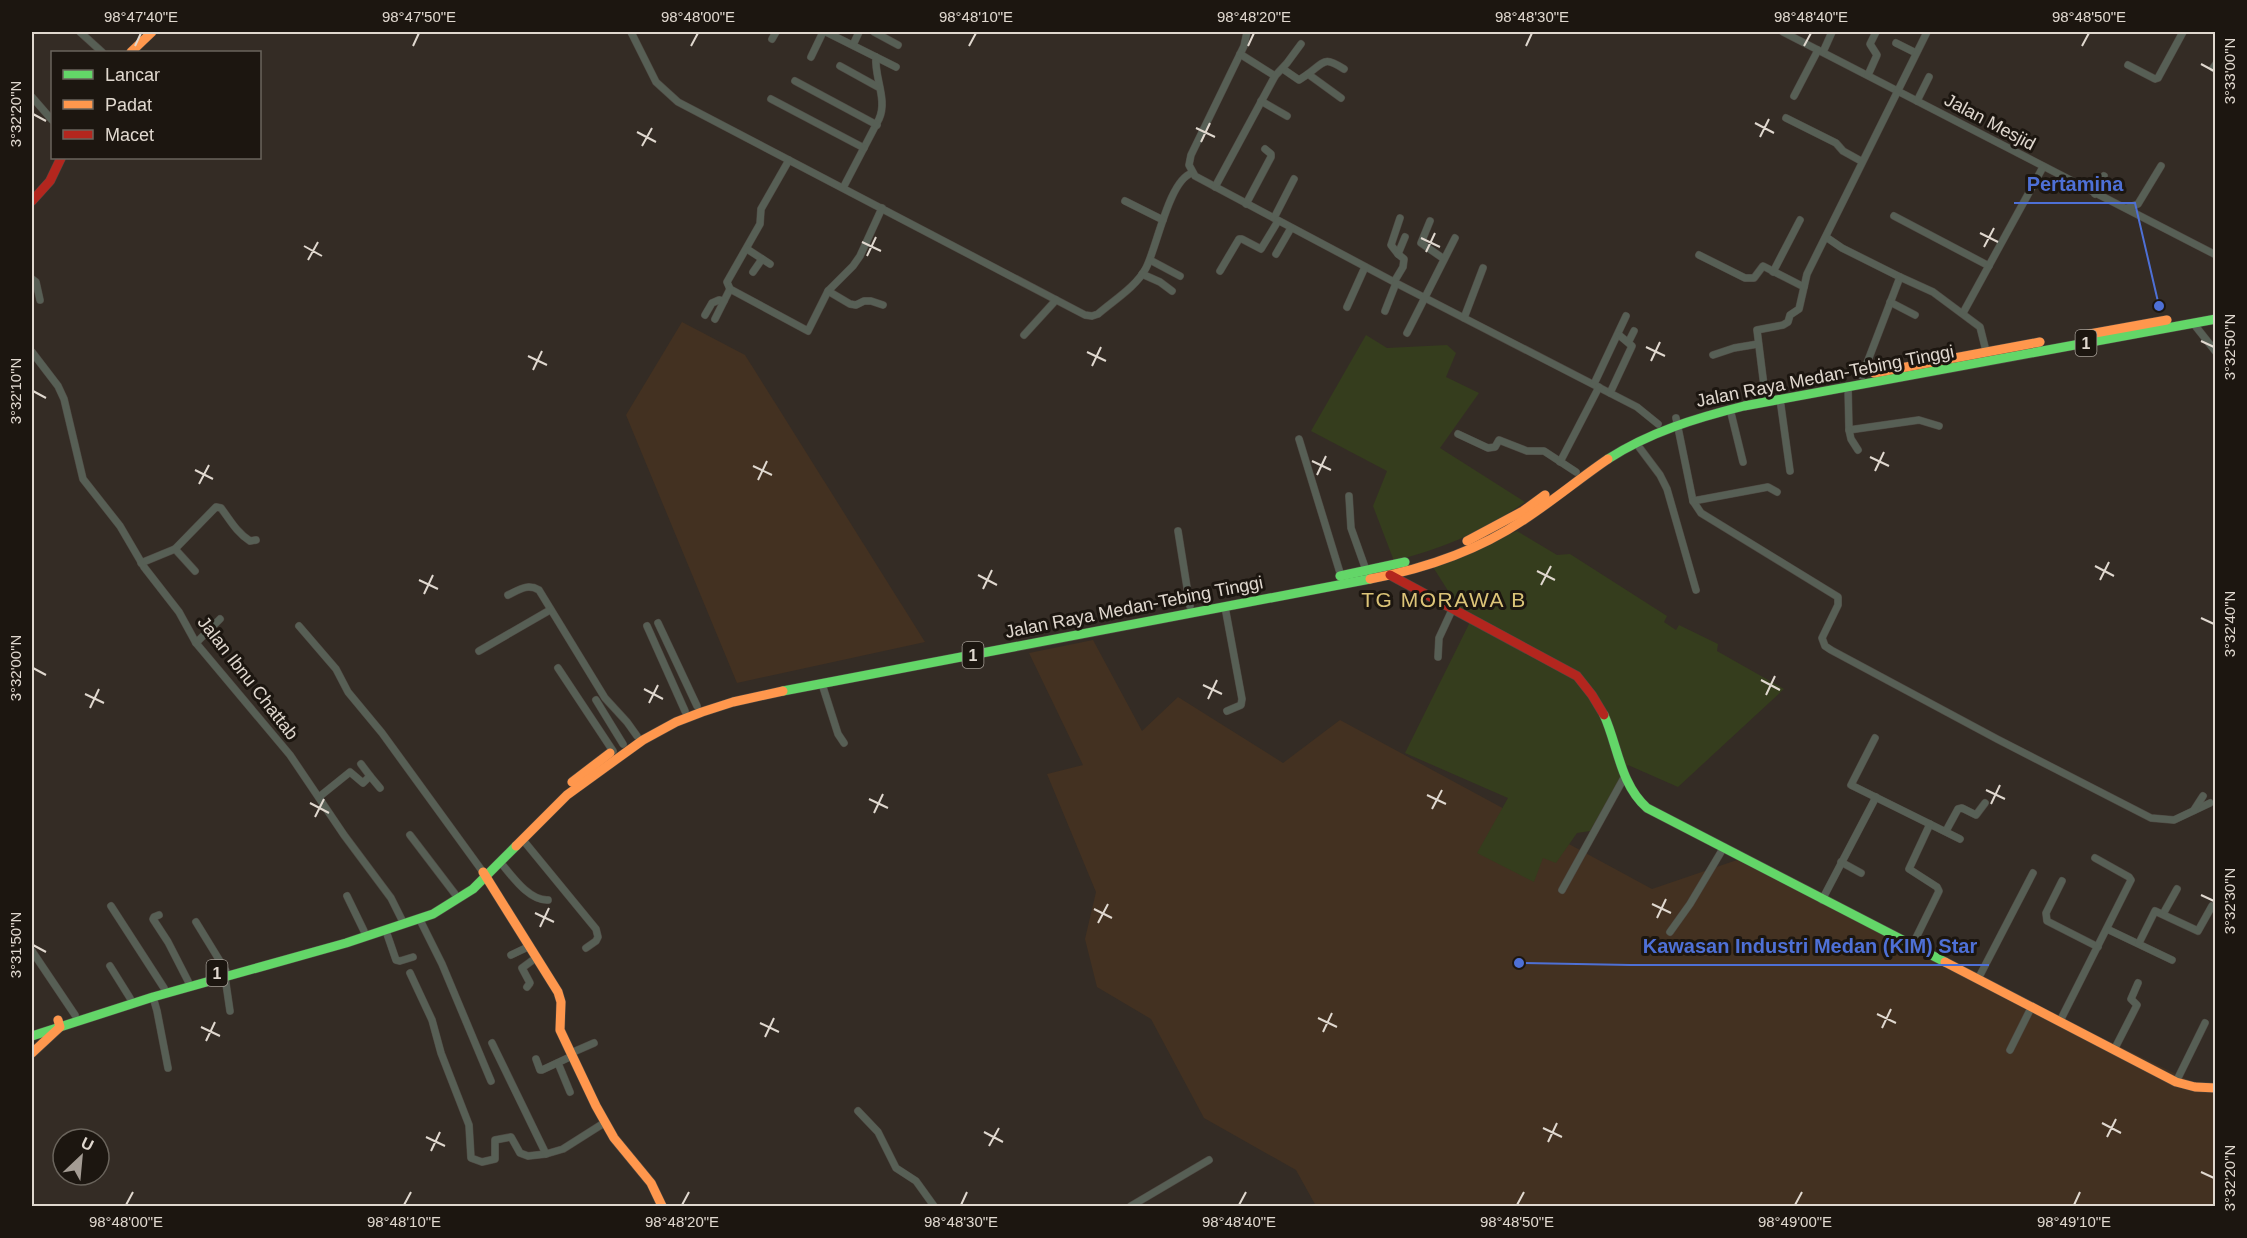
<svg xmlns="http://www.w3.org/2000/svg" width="2247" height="1238" font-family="Arial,sans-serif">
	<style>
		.built { fill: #433121 }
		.green { fill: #353d1d }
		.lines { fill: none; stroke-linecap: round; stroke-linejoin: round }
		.street-casing { stroke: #4e4842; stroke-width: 8 }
		.fast-casing { stroke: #4e4842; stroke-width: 10 }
		.slow-casing { stroke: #4e4842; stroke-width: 10 }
		.jam-casing { stroke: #4e4842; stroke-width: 10 }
		.street { stroke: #575f55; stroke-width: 7 }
		.fast { stroke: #63d668; stroke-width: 9 }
		.slow { stroke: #ff974d; stroke-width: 9 }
		.jam { stroke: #b3261e; stroke-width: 9 }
		.ticks { fill: none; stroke: #e0d8cf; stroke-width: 2 }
		.labels { text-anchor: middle; stroke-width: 6; stroke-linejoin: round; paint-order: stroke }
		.shield { fill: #1c1610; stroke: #a59e96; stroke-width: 1.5 }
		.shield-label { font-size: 16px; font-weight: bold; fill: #e0d8cf }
		.street-label { font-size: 18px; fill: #e0d8cf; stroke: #1c1610 }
		.quarter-label { font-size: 21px; letter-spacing: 1.5px; fill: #dcc478; stroke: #1c1610 }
		.leader { fill: none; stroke: #4e70d6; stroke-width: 2 }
		.callout-dot { fill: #4e70d6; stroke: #1c1610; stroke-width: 2 }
		.callout-label { font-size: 20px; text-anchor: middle; font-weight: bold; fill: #4e70d6; stroke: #1c1610; stroke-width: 6; stroke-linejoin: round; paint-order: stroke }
		.neatline { fill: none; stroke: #e0d8cf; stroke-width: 2 }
		.ticks-label { font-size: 15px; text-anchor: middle; fill: #e0d8cf }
	</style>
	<rect width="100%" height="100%" fill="#342c25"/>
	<g class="built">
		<path d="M682,322L745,355L925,642L737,683L626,415Z"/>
		<path d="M1093,640L1142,731L1178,697L1283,763L1340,720L1652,889L1737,860L2215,1093V1206H1316L1296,1170L1204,1118L1151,1019L1097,987L1085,939L1096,892L1047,774L1083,765L1029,653Z"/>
	</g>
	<g class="green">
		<path d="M1366,335L1387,348L1447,345L1456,353L1446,377L1479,393L1440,448L1525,502C1483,532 1444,548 1394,561L1373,506L1387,471L1311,431Z"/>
		<path d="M1517,531L1557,555L1570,554L1667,616L1664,622L1676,630L1679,625L1718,644L1717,651L1784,689L1678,787L1628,765L1590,831L1577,833L1556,863L1543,858L1534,882L1477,853L1508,798L1405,753L1469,624L1433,567Z"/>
	</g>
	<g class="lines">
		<defs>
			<g id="street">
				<path d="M80,32L102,52"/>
				<path d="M631,32L656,82L678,102L1085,315L1092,316L1098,314C1114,300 1136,287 1146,268C1157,247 1169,180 1192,173"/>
				<path d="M826,32L876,57C874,77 888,100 879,119L843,188"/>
				<path d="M874,32L898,45"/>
				<path d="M1247,32L1244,46L1191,155L1189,165L1195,176L1396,283L1637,407L1658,424"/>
				<path d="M1783,32L2216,255"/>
				<path d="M772,39L776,32"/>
				<path d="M1896,43L1916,53"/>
				<path d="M853,45L859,32"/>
				<path d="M1823,52L1832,32"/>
				<path d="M1240,54L1275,76"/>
				<path d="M811,57L823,32"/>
				<path d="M876,57L896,67"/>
				<path d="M2128,65L2155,79L2158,78L2183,32"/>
				<path d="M840,66L878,87"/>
				<path d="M2213,68L2216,64"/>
				<path d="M1283,69L1299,80L1308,74L1341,98"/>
				<path d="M1308,74C1326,60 1325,57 1344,69"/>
				<path d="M1868,75L1877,55L1870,44L1876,32"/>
				<path d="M795,81L877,125"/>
				<path d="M1794,96L1818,50"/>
				<path d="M32,97L52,120"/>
				<path d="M771,99L864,148"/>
				<path d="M1261,101L1287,116"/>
				<path d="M1917,101L1929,77"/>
				<path d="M1786,118L1836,143L1843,151L1861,161"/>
				<path d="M789,160L761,209L760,224L727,282L730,289L808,331L828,291L853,266L860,256L882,208"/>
				<path d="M1215,187L1275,76L1287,63L1301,44"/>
				<path d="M2095,194L2104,176"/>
				<path d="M1125,201L1163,220"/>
				<path d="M1246,204L1271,157V154L1265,149"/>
				<path d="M2127,208L2138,204L2161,166"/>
				<path d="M1894,216L1989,266"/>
				<path d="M1274,218L1294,179"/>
				<path d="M1430,221L1421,243L1444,259"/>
				<path d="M1826,237L1842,248L1900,277L1862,376"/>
				<path d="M747,249L770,264"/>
				<path d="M1276,254L1291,228"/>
				<path d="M1398,254L1391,245L1400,218"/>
				<path d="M1699,255L1745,278H1754L1763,266L1804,287"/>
				<path d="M1150,260L1180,276"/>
				<path d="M1220,271L1239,239H1242L1261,249L1278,221"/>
				<path d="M753,272L762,259"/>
				<path d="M1773,272L1800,220"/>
				<path d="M1142,274L1160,282L1172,291"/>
				<path d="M1900,277L1933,292L1980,327L1986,351"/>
				<path d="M32,279L36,282L40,300"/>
				<path d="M1394,282L1403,267L1404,259L1398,254L1405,237"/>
				<path d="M828,291L850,304L856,305L864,301H871L883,305"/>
				<path d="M1890,302L1915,315"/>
				<path d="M1347,307L1365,267"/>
				<path d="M1385,311L1396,283"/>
				<path d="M1963,313L2043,167"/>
				<path d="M705,315L712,303L719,300L724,301L730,289"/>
				<path d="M1464,318L1483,268"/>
				<path d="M715,319L724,301"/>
				<path d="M2193,323L2216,352"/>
				<path d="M1407,333L1455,238"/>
				<path d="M1024,335L1056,300"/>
				<path d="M1629,341L1634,331"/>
				<path d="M32,352L58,386L64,399L83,479L120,526L144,567L179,612L196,643L290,755L344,835L391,898L404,924"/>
				<path d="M1713,355L1734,348L1758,344"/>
				<path d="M1594,384L1626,316"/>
				<path d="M1848,386L1849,430L1919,420L1939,426"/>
				<path d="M1610,393L1632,346L1619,335"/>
				<path d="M1765,394L1757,330L1783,325L1788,322L1790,315L1799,309L1807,274L1927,32"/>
				<path d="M1780,399L1790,471"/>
				<path d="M1730,409L1743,462"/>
				<path d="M1676,418L1693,501L1701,513L1838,597V605L1822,638L1825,646L1831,650L1997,739L2151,818L2174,820L2210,803"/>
				<path d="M1849,430L1851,439L1858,450"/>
				<path d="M1458,434L1488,448L1495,447L1499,440L1527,451H1544L1576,472"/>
				<path d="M1299,439L1341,576"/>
				<path d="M1636,443L1660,475L1667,489L1696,590"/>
				<path d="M1560,462L1599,387"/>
				<path d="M1349,496L1351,528L1366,570"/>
				<path d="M1693,501L1768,487L1777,492"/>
				<path d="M1178,531L1190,606"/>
				<path d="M175,549L216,507L221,508C230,520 237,533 250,541L256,540"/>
				<path d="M141,563L175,549L195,571"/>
				<path d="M508,595C519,590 527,583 539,590L605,698L627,722L637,736"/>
				<path d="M1225,607L1242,699L1241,705L1227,711"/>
				<path d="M658,623L697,706"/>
				<path d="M299,626L336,669L348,692L382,733L483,872"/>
				<path d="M647,626L685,711"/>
				<path d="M196,643L220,619"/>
				<path d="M479,651L550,610"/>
				<path d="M1438,657L1439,638L1452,610"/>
				<path d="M558,668L613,751"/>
				<path d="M822,684L838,734L844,743"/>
				<path d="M596,700L623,744"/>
				<path d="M1875,738L1851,785L1960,839"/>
				<path d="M361,764L370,776"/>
				<path d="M319,797L350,772L363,783L370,776L380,788"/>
				<path d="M2194,810L2203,796"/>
				<path d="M1946,831L1958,809L1962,808L1976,815L1985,803"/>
				<path d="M410,835L455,894"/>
				<path d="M523,840L596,929L598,937L596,941L586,948"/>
				<path d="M1841,862L1861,873"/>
				<path d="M501,863C512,876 529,901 548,900"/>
				<path d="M2062,881L2046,913L2047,921L2098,947"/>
				<path d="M1562,890L1625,776"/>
				<path d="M347,896L364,931"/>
				<path d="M1822,900L1876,797"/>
				<path d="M111,906L164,988"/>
				<path d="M2163,914L2177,889"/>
				<path d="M159,915L154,917L153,919L168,942L188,981"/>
				<path d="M420,920L442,964L491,1081"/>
				<path d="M196,922L226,971"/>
				<path d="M2107,929L2172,960"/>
				<path d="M386,931L396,960L400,961L413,957"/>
				<path d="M1670,932L1690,904L1724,847"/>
				<path d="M2139,943L2155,911L2198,931L2212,906"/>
				<path d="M1912,946L1939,891L1937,887L1909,869L1930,824"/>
				<path d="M32,951L75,1015"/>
				<path d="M511,955L530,946"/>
				<path d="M110,966L130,998"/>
				<path d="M410,973L432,1020L441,1053L469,1125L471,1158L482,1162L495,1159V1140L511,1137L520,1153L528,1156L546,1154"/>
				<path d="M225,977L230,1011"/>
				<path d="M1978,979L2033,873"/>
				<path d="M527,987L530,983L522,968L537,957"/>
				<path d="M153,997L157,1011L168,1068"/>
				<path d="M2060,1021L2131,880L2129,877L2095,858"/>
				<path d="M492,1043L546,1154L563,1149L604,1123"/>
				<path d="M2010,1050L2032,1006"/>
				<path d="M2114,1050L2137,1005L2131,999L2138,983"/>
				<path d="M571,1053L594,1043"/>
				<path d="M536,1059L540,1070H542L572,1056"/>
				<path d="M558,1063L570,1092"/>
				<path d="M2176,1082L2205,1023"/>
				<path d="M858,1111L878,1132L896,1168L916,1181L934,1206"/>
				<path d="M1131,1206L1209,1160"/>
			</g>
			<g id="fast">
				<path d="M1608,459C1650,432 1696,418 1744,406L2216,319"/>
				<path d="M1340,576L1405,562"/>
				<path d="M783,691L1370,579"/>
				<path d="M1604,715C1618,746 1620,784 1647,808L1945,962"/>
				<path d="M32,1036L153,997L346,943L433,914L473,889L516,846"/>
			</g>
			<g id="slow">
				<path d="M131,52L152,32"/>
				<path d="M2084,335L2167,320"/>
				<path d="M1874,373L2040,342"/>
				<path d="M1467,541L1523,511L1545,495"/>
				<path d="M1370,579C1424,569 1479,550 1525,519C1554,500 1580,478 1608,459"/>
				<path d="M572,782L610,753"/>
				<path d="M516,846L567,795L643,740L676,722L702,712L733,702L783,691"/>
				<path d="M483,872L558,992L561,1002L560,1030L596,1106L614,1138L651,1183L662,1206"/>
				<path d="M1945,962L2176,1082L2195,1087L2216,1088"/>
				<path d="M32,1053L60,1027L58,1020"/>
			</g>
			<g id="jam">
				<path d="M32,201L50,181L61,158"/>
				<path d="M1390,575L1577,676L1592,695L1604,715"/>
			</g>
		</defs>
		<use href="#street" class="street-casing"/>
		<use href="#fast" class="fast-casing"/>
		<use href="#slow" class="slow-casing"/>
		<use href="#jam" class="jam-casing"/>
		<use href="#street" class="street"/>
		<use href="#fast" class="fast"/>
		<use href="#slow" class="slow"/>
		<use href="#jam" class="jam"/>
	</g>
	<path class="ticks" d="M135,46L141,33M413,46L419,33M691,46L698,33M969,46L976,33M1248,46L1254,33M1526,46L1532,33M1804,46L1811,33M2082,46L2089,33M2201,64L2214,71M33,114L46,121M1755,123L1774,133M1196,128L1215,137M637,132L656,142M1760,137L1769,119M1201,142L1210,123M642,146L652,128M1980,233L1998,242M1421,238L1440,247M862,242L881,251M304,246L322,256M1984,247L1994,228M1426,252L1435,233M867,256L876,237M308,260L318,242M2201,341L2214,347M1646,347L1665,356M1087,352L1106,361M528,356L547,365M1651,361L1660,342M1092,366L1101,347M533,370L542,351M33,391L46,398M1870,457L1889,466M1312,461L1331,470M753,466L772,475M195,470L213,479M1875,471L1884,452M1317,475L1326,456M758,480L767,461M199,484L209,465M2095,566L2114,576M1537,571L1555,580M978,575L997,585M419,580L438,589M2100,580L2109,562M1541,585L1551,566M983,589L992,570M424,594L433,575M2201,618L2214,624M33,668L46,675M1761,680L1780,690M1203,685L1222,694M644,689L663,699M85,694L104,703M1766,695L1775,676M1208,699L1217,680M649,703L658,685M90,708L99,689M1986,790L2005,799M1427,795L1446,804M869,799L888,808M310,803L329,813M1991,804L2000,785M1432,809L1442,790M874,813L883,794M315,817L324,799M2201,895L2214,901M1652,904L1671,913M1094,909L1112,918M535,913L554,922M1657,918L1666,899M1098,923L1108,904M540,927L549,908M33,945L46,952M1877,1014L1896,1023M1318,1018L1337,1027M760,1023L779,1032M201,1027L220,1036M1882,1028L1891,1009M1323,1032L1332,1013M765,1037L774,1018M206,1041L215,1022M2102,1123L2121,1133M1543,1128L1562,1137M984,1132L1003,1142M426,1137L445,1146M2107,1137L2116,1119M1548,1142L1557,1123M989,1146L999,1128M431,1151L440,1132M2201,1172L2214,1178M126,1205L133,1192M404,1205L411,1192M682,1205L689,1192M961,1205L967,1192M1239,1205L1246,1192M1517,1205L1524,1192M1795,1205L1802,1192M2074,1205L2080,1192"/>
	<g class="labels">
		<g class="shield">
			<rect x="2075.5" y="330" width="21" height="26" rx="4.5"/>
			<rect x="962.5" y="642" width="21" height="26" rx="4.5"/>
			<rect x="206.5" y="960" width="21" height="26" rx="4.5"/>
		</g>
		<g class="shield-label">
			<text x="2086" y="349">1</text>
			<text x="973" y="661">1</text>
			<text x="217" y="979">1</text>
		</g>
		<g class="street-label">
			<text transform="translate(1990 122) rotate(28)" y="6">Jalan Mesjid</text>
			<text transform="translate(1825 376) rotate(-11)" y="6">Jalan Raya Medan-Tebing Tinggi</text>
			<text transform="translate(1134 607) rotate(-11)" y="6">Jalan Raya Medan-Tebing Tinggi</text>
			<text transform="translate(248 678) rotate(52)" y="6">Jalan Ibnu Chattab</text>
		</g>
		<g class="quarter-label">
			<text x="1444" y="607">TG MORAWA B</text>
		</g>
	</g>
	<path class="leader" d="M2159 306L2135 203H2014M1519 963L1630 965H1989"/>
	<g class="callout-dot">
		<circle cx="2159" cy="306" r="6"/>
		<circle cx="1519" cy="963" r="6"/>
	</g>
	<g class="callout-label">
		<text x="2075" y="191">Pertamina</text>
		<text x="1810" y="953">Kawasan Industri Medan (KIM) Star</text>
	</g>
	<rect width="2247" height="1238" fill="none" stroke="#1c1610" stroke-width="66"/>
	<rect x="51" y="51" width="210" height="108" fill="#1c1610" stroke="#6a645c" stroke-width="1.5"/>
	<rect x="63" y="70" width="30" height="9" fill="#63d668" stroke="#6a645c" stroke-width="1.5"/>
	<text x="105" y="81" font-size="18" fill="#e0d8cf">Lancar</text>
	<rect x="63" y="100" width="30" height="9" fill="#ff974d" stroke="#6a645c" stroke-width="1.5"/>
	<text x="105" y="111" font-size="18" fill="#e0d8cf">Padat</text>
	<rect x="63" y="130" width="30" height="9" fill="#b3261e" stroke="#6a645c" stroke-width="1.5"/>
	<text x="105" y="141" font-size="18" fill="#e0d8cf">Macet</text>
	<g transform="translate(81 1157) rotate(26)"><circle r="28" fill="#1c1610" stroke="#6a645c" stroke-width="1.5"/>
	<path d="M0-4.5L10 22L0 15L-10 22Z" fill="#a49c94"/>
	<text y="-9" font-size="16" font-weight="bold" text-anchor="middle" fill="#e0d8cf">U</text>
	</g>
	<rect x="33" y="33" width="2181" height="1172" class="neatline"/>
	<g class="ticks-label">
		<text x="141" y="22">98°47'40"E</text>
		<text x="419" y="22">98°47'50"E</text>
		<text x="698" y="22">98°48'00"E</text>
		<text x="976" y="22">98°48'10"E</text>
		<text x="1254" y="22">98°48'20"E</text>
		<text x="1532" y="22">98°48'30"E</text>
		<text x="1811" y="22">98°48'40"E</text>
		<text x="2089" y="22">98°48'50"E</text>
		<text transform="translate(2230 71) rotate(-90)" y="5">3°33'00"N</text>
		<text transform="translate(16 114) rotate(-90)" y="5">3°32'20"N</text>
		<text transform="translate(2230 347) rotate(-90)" y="5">3°32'50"N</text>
		<text transform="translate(16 391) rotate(-90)" y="5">3°32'10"N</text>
		<text transform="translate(2230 624) rotate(-90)" y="5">3°32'40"N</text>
		<text transform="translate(16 668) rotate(-90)" y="5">3°32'00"N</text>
		<text transform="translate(2230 901) rotate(-90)" y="5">3°32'30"N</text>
		<text transform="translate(16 945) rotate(-90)" y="5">3°31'50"N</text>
		<text transform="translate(2230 1178) rotate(-90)" y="5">3°32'20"N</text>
		<text x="126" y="1227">98°48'00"E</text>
		<text x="404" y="1227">98°48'10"E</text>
		<text x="682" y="1227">98°48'20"E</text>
		<text x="961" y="1227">98°48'30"E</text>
		<text x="1239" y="1227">98°48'40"E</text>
		<text x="1517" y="1227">98°48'50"E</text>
		<text x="1795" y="1227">98°49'00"E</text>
		<text x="2074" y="1227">98°49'10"E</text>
	</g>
</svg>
